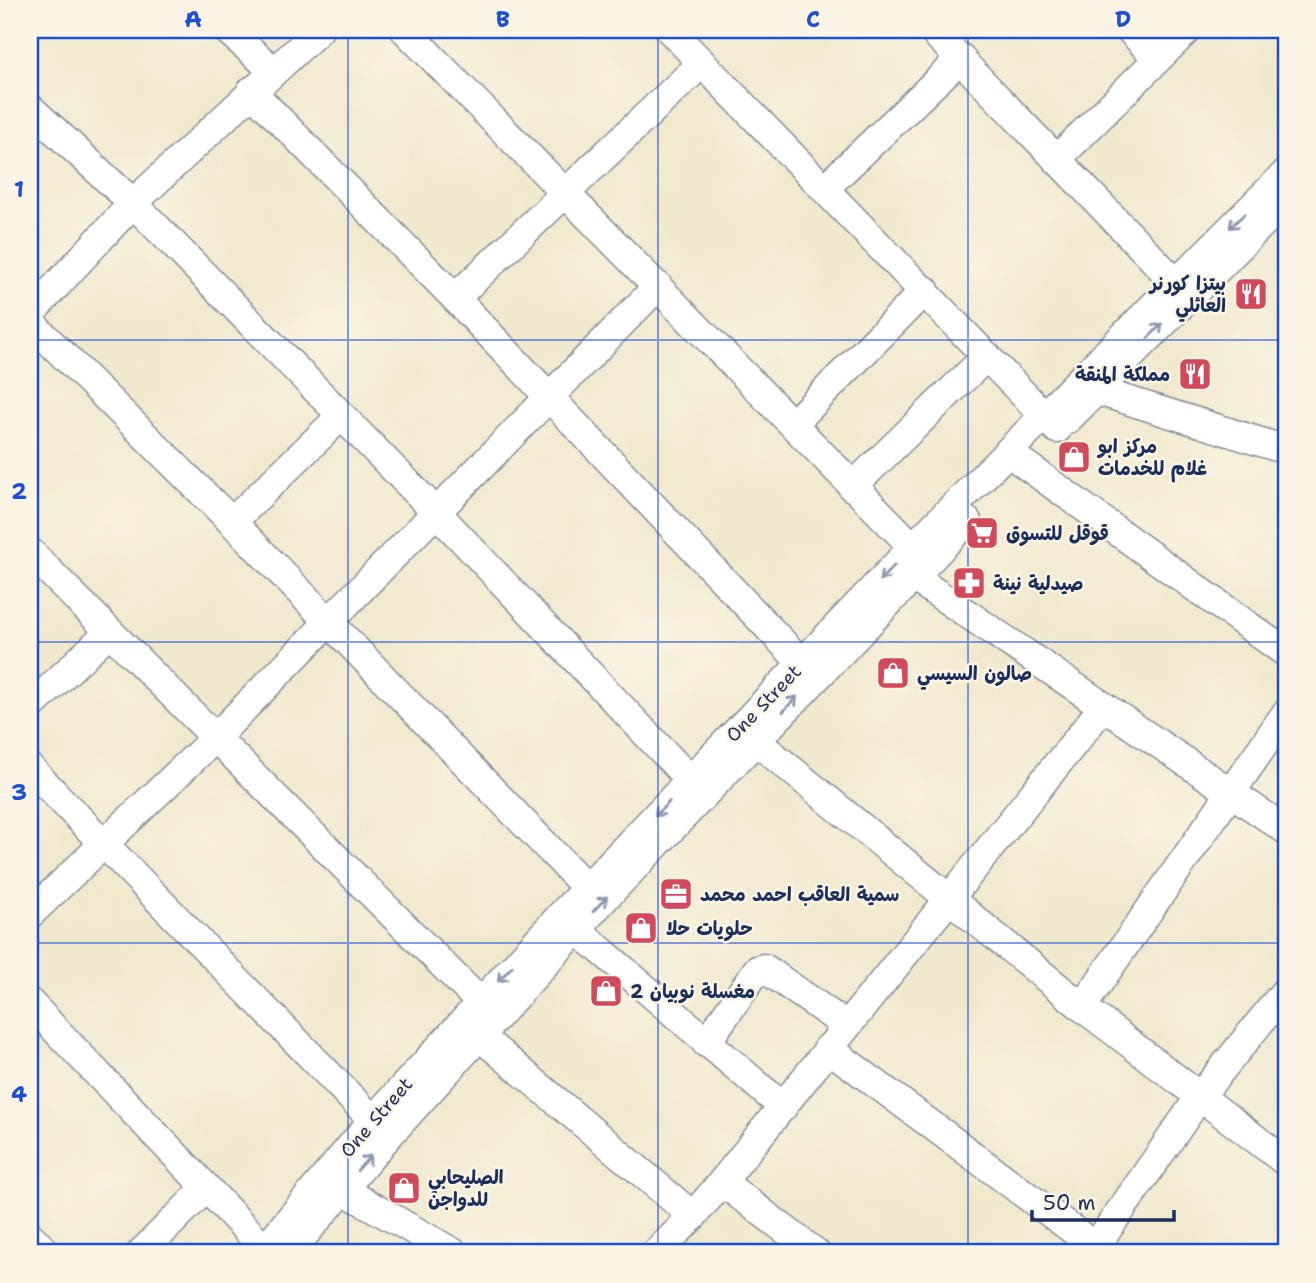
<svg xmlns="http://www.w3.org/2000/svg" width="1316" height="1283" font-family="'Shantell Sans','Playpen Sans Arabic',sans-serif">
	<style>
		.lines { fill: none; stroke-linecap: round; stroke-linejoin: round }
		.minor-casing { stroke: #868c96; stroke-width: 31 }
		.minor { stroke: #fff; stroke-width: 28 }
		.oneway { stroke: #8d97ae }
		.grid { fill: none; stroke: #1d4ed8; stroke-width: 2; stroke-opacity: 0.55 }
		.labels { text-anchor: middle; stroke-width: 5; stroke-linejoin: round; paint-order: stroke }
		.poi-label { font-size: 19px; font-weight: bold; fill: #1b2f5e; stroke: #fcf5e5; text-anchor: start }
		.street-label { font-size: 19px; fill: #1b2f5e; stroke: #fcf5e5 }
		.neatline { fill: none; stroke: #1d4ed8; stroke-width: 2.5 }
		.grid-label { font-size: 23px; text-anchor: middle; font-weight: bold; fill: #1d4ed8 }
	</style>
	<rect width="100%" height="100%" fill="#fcf5e5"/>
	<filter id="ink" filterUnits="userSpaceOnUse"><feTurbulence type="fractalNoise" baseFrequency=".0143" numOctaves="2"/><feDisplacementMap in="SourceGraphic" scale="14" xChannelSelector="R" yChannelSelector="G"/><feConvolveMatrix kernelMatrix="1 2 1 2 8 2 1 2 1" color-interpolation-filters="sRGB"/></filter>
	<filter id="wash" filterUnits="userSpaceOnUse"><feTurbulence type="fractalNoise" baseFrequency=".00686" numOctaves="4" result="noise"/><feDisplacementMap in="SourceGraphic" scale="28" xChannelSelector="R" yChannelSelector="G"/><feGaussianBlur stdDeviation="1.57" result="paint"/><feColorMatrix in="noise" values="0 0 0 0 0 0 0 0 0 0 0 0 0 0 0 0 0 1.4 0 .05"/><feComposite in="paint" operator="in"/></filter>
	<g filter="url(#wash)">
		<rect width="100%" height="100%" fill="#f0e9cd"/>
	</g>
	<g filter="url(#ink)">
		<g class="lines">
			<defs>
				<g id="minor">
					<path d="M227,30L274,71"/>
					<path d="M405,30L913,547"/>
					<path d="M670,30L1057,429"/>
					<path d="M932,30L1175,282"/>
					<path d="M1130,30L1157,58"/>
					<path d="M251,91L455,298L802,663"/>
					<path d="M30,108L133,203L438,514L690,780"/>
					<path d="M1058,158L1187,30"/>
					<path d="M825,188L961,58"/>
					<path d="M455,298L702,63"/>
					<path d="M30,314L133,203L319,30"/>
					<path d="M30,322L232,522L587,888"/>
					<path d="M1082,386L1286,450"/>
					<path d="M1067,420L1286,200"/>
					<path d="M794,423L925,290"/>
					<path d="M1009,453L1286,653"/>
					<path d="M852,487L987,356"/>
					<path d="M232,522L340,417"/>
					<path d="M30,552L491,1013"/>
					<path d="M913,577L1286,830"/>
					<path d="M30,707L109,632"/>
					<path d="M756,741L1082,1007L1286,1162"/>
					<path d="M30,768L373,1120"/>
					<path d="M30,914L214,739L658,286"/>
					<path d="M576,929L783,1107"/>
					<path d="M30,1003L265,1249"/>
					<path d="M1082,1007L1286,713"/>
					<path d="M464,1023L693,1216"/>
					<path d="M706,1043L757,970L764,968L847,1026"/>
					<path d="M828,1048L1104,1253"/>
					<path d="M722,1182L816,1253"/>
					<path d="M341,1189L454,1253"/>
					<path d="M30,1236L47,1253"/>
					<path d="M141,1253L206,1188"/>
					<path d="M261,1253L373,1120L561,915L913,547L1286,173"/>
					<path d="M289,1253L390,1134L605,898L967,521"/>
					<path d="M656,1253L693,1216L722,1182L1103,707"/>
					<path d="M1091,1253L1201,1095L1286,990"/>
				</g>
			</defs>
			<use href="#minor" class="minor-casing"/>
			<use href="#minor" class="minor"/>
		</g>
		<defs><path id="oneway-shaft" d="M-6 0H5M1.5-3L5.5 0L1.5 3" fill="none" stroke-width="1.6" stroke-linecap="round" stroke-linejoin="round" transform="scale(1.75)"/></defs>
		<g class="oneway">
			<use href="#oneway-shaft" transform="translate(1237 221) rotate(136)"/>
			<use href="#oneway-shaft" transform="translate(1155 331) rotate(-46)"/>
			<use href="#oneway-shaft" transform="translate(887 573) rotate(134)"/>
			<use href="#oneway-shaft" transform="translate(790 704) rotate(-47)"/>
			<use href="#oneway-shaft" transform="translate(662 809) rotate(134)"/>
			<use href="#oneway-shaft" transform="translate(600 904) rotate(-47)"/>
			<use href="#oneway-shaft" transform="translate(505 974) rotate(133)"/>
			<use href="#oneway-shaft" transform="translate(364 1163) rotate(-48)"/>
		</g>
	</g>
	<path class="grid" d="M348,30V1253M658,30V1253M968,30V1253M30,340H1286M30,642H1286M30,943H1286"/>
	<defs>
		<symbol id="restaurant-square" viewBox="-11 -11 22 22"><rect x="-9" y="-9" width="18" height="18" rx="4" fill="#d1495b" stroke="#fcf5e5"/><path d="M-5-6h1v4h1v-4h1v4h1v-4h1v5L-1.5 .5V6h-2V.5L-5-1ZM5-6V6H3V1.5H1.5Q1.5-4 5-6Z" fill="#fff"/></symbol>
		<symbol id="shop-square" viewBox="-11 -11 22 22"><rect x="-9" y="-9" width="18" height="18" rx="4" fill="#d1495b" stroke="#fcf5e5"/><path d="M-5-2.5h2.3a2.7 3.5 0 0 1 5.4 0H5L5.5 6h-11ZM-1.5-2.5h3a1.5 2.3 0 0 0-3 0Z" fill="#fff"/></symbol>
		<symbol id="supermarket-square" viewBox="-11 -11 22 22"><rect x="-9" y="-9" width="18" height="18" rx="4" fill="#d1495b" stroke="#fcf5e5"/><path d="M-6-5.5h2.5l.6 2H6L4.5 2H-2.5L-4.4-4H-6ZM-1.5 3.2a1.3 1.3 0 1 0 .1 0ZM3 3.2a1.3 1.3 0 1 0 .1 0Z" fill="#fff"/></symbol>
		<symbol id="pharmacy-square" viewBox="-11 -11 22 22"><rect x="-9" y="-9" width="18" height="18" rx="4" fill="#d1495b" stroke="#fcf5e5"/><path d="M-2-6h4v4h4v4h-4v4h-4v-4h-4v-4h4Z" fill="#fff"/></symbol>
		<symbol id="office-square" viewBox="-11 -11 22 22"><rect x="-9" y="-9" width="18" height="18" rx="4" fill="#d1495b" stroke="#fcf5e5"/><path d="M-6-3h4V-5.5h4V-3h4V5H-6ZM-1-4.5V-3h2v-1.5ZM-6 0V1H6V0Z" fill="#fff"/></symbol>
	</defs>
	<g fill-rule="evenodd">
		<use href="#restaurant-square" x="1232" y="275" width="38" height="38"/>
		<use href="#restaurant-square" x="1176" y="355" width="38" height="38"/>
		<use href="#shop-square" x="1055" y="438" width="38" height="38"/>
		<use href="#supermarket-square" x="963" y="514" width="38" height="38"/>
		<use href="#pharmacy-square" x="950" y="564" width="38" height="38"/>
		<use href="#shop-square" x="874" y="654" width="38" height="38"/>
		<use href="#office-square" x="657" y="875" width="38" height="38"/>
		<use href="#shop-square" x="622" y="909" width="38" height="38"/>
		<use href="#shop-square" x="587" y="972" width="38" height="38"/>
		<use href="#shop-square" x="385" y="1169" width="38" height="38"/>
	</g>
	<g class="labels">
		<g class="poi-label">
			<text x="1226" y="290" text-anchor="end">بيتزا كورنر<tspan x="1226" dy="22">العائلي</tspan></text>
			<text x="1170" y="381" text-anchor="end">مملكة المنقة</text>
			<text x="1098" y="453">مركز ابو<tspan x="1098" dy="22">غلام للخدمات</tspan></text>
			<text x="1006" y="540">قوقل للتسوق</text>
			<text x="993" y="590">صيدلية نينة</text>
			<text x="917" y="680">صالون السيسي</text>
			<text x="700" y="901">سمية العاقب احمد محمد</text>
			<text x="666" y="935">حلويات حلا</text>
			<text x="630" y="998">مغسلة نوبيان 2</text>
			<text x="428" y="1184">الصليحابي<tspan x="428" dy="22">للدواجن</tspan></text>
		</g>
		<g class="street-label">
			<text transform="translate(763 703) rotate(-46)" y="7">One Street</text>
			<text transform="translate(376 1117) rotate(-49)" y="7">One Street</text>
		</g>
	</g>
	<rect width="1316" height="1283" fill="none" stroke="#fcf5e5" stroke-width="77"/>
	<path d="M1032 1210v10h142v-10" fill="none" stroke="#1b2f5e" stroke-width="3.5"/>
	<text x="1043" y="1210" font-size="21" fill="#1b2f5e" stroke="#fcf5e5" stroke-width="5" paint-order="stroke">50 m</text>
	<rect x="38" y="38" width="1240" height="1206" class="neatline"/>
	<g class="grid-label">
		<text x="193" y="27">A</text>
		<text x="503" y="27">B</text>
		<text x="813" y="27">C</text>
		<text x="1123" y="27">D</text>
		<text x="19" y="197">1</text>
		<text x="19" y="499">2</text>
		<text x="19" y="800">3</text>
		<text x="19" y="1102">4</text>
	</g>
</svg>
